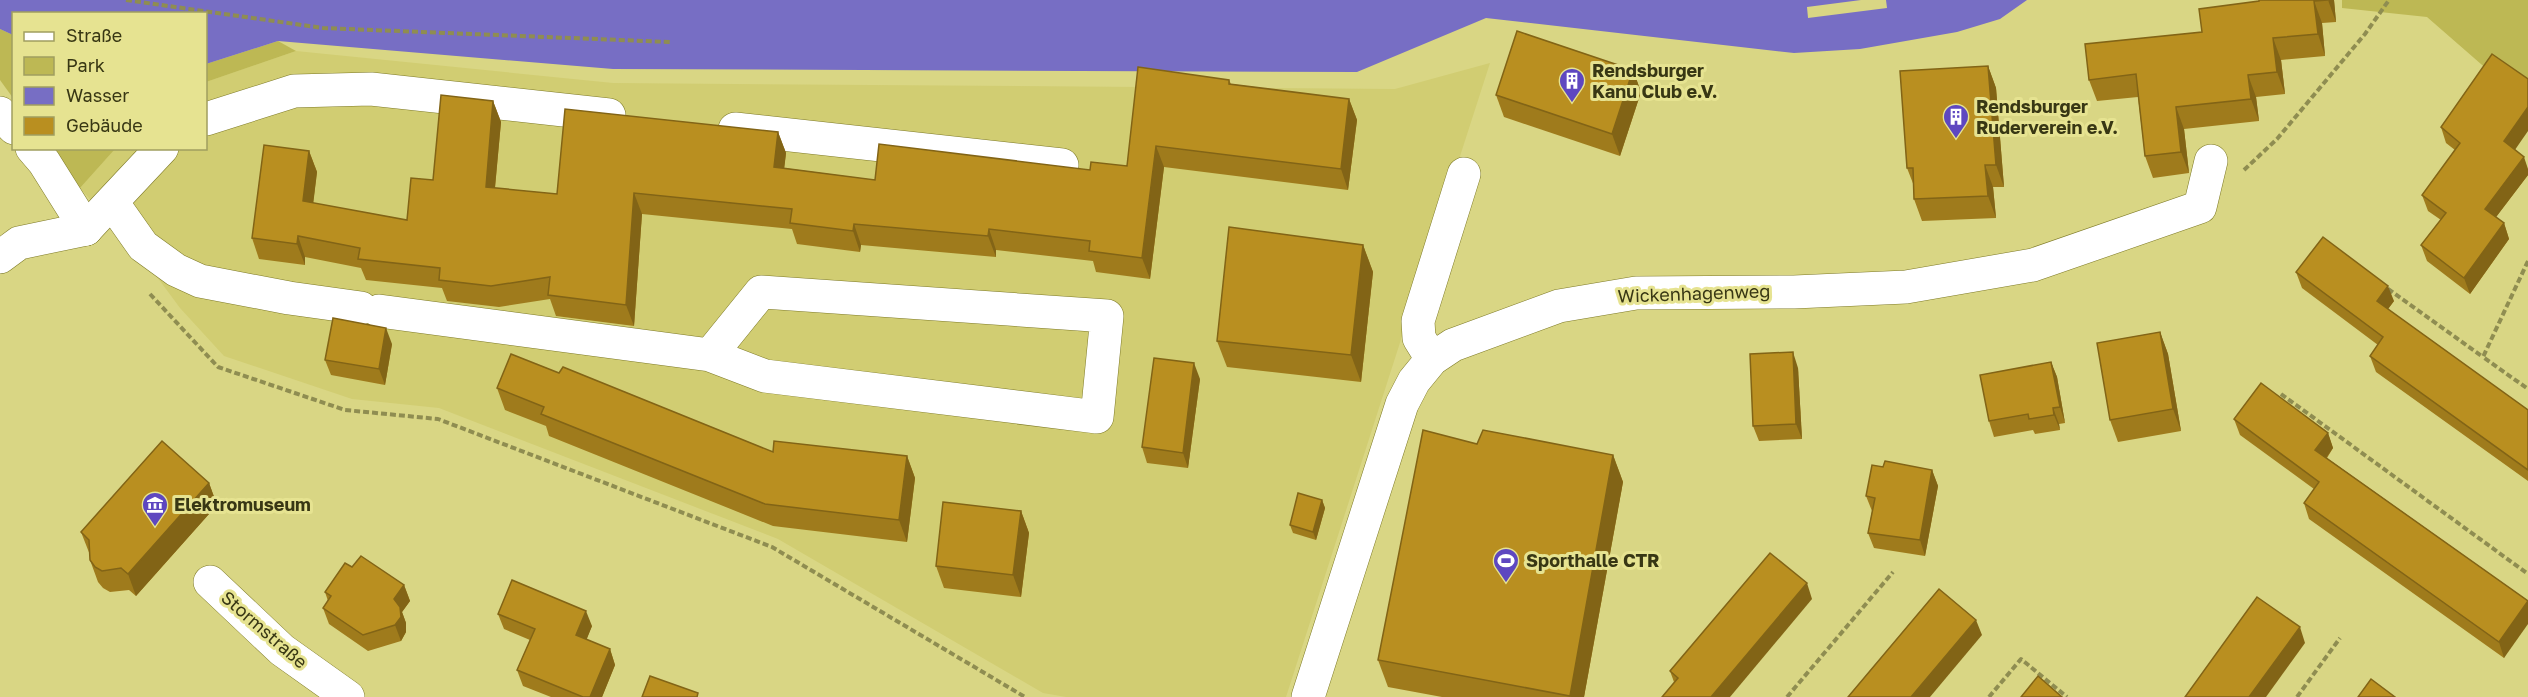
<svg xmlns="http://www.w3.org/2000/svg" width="2528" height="697" font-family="'Golos Text',sans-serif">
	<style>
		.built { fill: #d1cd72 }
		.green { fill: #bdb854 }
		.water { fill: #776ec4 }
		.pier { fill: #d9d684 }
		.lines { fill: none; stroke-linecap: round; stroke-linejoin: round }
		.minor-casing { stroke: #7e7a26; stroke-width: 34 }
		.path { stroke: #8f8d51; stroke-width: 4; stroke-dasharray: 6 3; stroke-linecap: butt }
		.minor { stroke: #fff; stroke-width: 33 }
		.wall { fill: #9f7b1c }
		.shaded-wall { fill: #826416 }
		.building { fill: #b98f20; stroke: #826416; stroke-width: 1.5 }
		.labels { text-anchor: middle; stroke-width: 6; stroke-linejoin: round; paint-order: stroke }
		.poi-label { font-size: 18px; font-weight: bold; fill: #383714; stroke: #e6e391; text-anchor: start }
		.street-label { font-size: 18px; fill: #383714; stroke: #e6e391 }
	</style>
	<rect width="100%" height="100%" fill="#d9d684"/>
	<path class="built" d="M296,51L613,83L1395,89L1490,63L1286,697H1066L1043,693L778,539L439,408L352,399L224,356L180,308L146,262L80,188L115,149L206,148V82Z"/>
	<g class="green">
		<path d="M2342,0H2528V105L2427,17L2342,8Z"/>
		<path d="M0,29L13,35V98L0,80Z"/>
		<path d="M278,41L296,51L206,82V64Z"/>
		<path d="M51,149H115L80,188Z"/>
	</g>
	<path class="water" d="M0,0H2027L2000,19L1957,32L1860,49L1794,53L1486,18L1357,72L613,69L278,41L206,64V14H14L13,35L0,29Z"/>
	<path class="pier" d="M1861,0H1886L1887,8L1808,18L1807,7Z"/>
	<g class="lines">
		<defs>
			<g id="minor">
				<path d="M0,113L14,128"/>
				<path d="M206,119L294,91L371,89L609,115"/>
				<path d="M735,129L1062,165"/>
				<path d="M32,148L44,162L86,229"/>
				<path d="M112,202L143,246L176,270L200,281L289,298L361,308"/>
				<path d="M86,229L162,148"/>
				<path d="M0,257L19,243L86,229"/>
				<path d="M379,311L710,355L761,292L1107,316L1097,417L765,376L710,355"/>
				<path d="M1432,359L1419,338L1418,321L1464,174"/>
				<path d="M210,582L282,650L348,697"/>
				<path d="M1308,697L1402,404L1414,381L1432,359L1453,345L1559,306L1636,293L1794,292L1906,287L2033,265L2200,207L2211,161"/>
			</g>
		</defs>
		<use href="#minor" class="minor-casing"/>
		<g class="path">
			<path d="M126,0L323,28L670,42"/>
			<path d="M2244,170L2277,139L2365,34L2389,0"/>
			<path d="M2528,261L2483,357L2528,389"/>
			<path d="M2388,289L2483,357"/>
			<path d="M150,294L218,367L345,410L438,419L772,547L1025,697"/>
			<path d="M2281,394L2528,574"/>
			<path d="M1787,697L1893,572"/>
			<path d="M1989,697L2021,659L2067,697"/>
			<path d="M2297,697L2340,638"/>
		</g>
		<use href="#minor" class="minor"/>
	</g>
	<g class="wall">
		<path d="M2334,0L2336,22L2322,23L2325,56L2281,60L2285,94L2256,97L2259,121L2184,129L2189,173L2153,178L2145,156L2138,97L2097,101L2089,80L2202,32L2259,1Z"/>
		<path d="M1988,66L1996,88L2004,187H1993L1996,218L1922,221L1914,199V186L1907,168Z"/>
		<path d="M1633,70L1641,92L1620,156L1504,117L1496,95Z"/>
		<path d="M1229,80L1231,84L1349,99L1357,120L1348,190L1164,167L1150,279L1096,272L1093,261L996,250V257L861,245L860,252L797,244L792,229L642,214L634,326L556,316L550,299L499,307L447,301L442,288L366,280L361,268L305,257V265L259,259L252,238L309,151L317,172L313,203L407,220L493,101L501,122L495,188L557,194L778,132L786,153L784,168L875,180L1090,170L1127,166Z"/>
		<path d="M2441,127L2515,150L2528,175L2496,217L2504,223L2509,239L2470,294L2427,261L2421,245L2441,220L2428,211L2422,195L2455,150L2446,143Z"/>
		<path d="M1363,245L1373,272L1361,382L1227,367L1217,341Z"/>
		<path d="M2296,272L2394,301L2388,309L2528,410V481L2376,372L2370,356L2378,345L2302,288Z"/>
		<path d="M2160,332L2168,354L2181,431L2118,442L2110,420Z"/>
		<path d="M392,344L385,385L331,375L325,360Z"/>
		<path d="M2051,362L2057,377L2065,423L2059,424L2060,430L2035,434L2033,430L1994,437L1989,421Z"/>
		<path d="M1798,368L1802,439L1759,441L1753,426Z"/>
		<path d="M559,373L773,452L907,456L915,478L907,542L773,526L549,436L546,426L505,410L497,388Z"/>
		<path d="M1200,379L1188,468L1147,463L1142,447Z"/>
		<path d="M2234,419L2328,433L2333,448L2327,458L2528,601L2504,658L2309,519L2304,503L2314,489L2240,435Z"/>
		<path d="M1477,444L1613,455L1623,482L1584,697H1442L1388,687L1378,660Z"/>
		<path d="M1883,467L1932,470L1938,486L1925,556L1874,548L1868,533L1872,511L1866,496Z"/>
		<path d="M209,483L217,505L136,596L129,590L110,592L103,588L98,582L90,560V555L81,532Z"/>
		<path d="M1322,500L1325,508L1316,540L1293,533L1290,525Z"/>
		<path d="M1021,511L1029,533L1021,597L944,588L936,566Z"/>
		<path d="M352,567L404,585L410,601L402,612L406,623V632L401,641L368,651L329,624L323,608L328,601L325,592Z"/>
		<path d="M1812,599L1674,682L1670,671Z"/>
		<path d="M498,614L592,626L586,640L610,649L615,665L602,697H551L523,686L517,670L530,640L504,629Z"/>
	</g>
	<g class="shaded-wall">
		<path d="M2328,0H2334L2336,22Z"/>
		<path d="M2314,1L2322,23L2325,56L2318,34Z"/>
		<path d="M2273,38L2281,60L2285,94L2277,72Z"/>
		<path d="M1988,66L1996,88L2004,187L1996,165Z"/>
		<path d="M1633,70L1641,92L1620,156L1612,134Z"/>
		<path d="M2248,75L2256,97L2259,121L2251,99Z"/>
		<path d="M1349,99L1357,120L1348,190L1341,169Z"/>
		<path d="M493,101L501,122L493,208L486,187Z"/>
		<path d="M2176,107L2184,129L2189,173L2181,152Z"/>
		<path d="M2528,107V131L2510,157L2504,141Z"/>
		<path d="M778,132L786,153L782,188L774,167Z"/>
		<path d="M1156,146L1164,167L1150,279L1142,258Z"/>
		<path d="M309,151L317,172L311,222L303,201Z"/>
		<path d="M2524,157L2528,169V175L2490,225L2485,209Z"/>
		<path d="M1985,165L1993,187L1996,218L1988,196Z"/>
		<path d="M634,193L642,214L634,326L626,305Z"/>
		<path d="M2504,223L2509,239L2470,294L2464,278Z"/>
		<path d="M854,224L861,245L860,252L853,231Z"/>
		<path d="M989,229L996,250V257L988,236Z"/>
		<path d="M298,236L305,257V265L297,244Z"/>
		<path d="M1363,245L1373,272L1361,382L1351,355Z"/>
		<path d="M2388,286L2394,301L2382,317L2377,301Z"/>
		<path d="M386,328L392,344L385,385L379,369Z"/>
		<path d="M2160,332L2168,354L2181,431L2173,409Z"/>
		<path d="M1793,352L1798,368L1802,439L1796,424Z"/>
		<path d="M2051,362L2057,377L2065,423L2060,407Z"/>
		<path d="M1194,363L1200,379L1188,468L1183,453Z"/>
		<path d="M2053,408L2059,424L2060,430L2054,415Z"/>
		<path d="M2328,433L2333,448L2321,465L2315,450Z"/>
		<path d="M1613,455L1623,482L1584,697H1571L1570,696Z"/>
		<path d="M907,456L915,478L907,542L899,520Z"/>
		<path d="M1932,470L1938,486L1925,556L1920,540Z"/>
		<path d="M209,483L217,505L136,596L128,574Z"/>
		<path d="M1322,500L1325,508L1316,540L1313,532Z"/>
		<path d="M1021,511L1029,533L1021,597L1013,575Z"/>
		<path d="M1807,583L1812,599L1730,697H1711Z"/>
		<path d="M404,585L410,601L402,612L406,623V632L401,641L395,625L394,599Z"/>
		<path d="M2528,601V624L2504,658L2499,642Z"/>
		<path d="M586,611L592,626L582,651L576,635Z"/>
		<path d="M1976,620L1982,635L1930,697H1911Z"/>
		<path d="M2300,627L2305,643L2266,697H2249Z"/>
		<path d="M610,649L615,665L602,697H590Z"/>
	</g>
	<g class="building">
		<path d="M2259,0H2328L2314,1L2318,34L2273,38L2277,72L2248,75L2251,99L2176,107L2181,152L2145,156L2136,74L2089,80L2085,44L2202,32L2199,9L2259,1Z"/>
		<path d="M1517,31L1633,70L1612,134L1496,95Z"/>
		<path d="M2492,54L2528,79V107L2504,141L2524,157L2485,209L2504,223L2464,278L2421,245L2446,213L2422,195L2460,143L2441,127Z"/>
		<path d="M1988,66L1996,165H1985L1988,196L1914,199L1913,168H1907L1900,71Z"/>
		<path d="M1138,67L1229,80V84L1349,99L1341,169L1156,146L1142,258L1089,251L1090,241L989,229L988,236L854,224L853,231L790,223L792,209L634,193L626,305L548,295L550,277L491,286L439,280L440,268L358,259L360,248L298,236L297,244L252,238L264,145L309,151L303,201L407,220L411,178L433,180L441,95L493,101L486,187L557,194L565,109L778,132L774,167L875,180L879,144L1090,170L1091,162L1127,166Z"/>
		<path d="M1229,227L1363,245L1351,355L1217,341Z"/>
		<path d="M2323,237L2388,286L2377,301L2528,410V470L2370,356L2383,337L2296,272Z"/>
		<path d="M333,318L386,328L379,369L325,360Z"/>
		<path d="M2160,332L2173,409L2110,420L2097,343Z"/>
		<path d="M1793,352L1796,424L1753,426L1750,354Z"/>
		<path d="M511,354L559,373L563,367L773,452L774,441L907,456L899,520L765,504L541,414L544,407L497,388Z"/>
		<path d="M1154,358L1194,363L1183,453L1142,447Z"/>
		<path d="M2051,362L2060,407L2053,408L2054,415L2029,419L2028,414L1989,421L1980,375Z"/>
		<path d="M2261,383L2328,433L2315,450L2528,601L2499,642L2304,503L2319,482L2234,419Z"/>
		<path d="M1423,430L1477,444L1483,430L1613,455L1570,696L1378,660Z"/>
		<path d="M162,441L209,483L128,574L121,568L102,571L95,567L90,560L89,540L81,532Z"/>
		<path d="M1885,461L1932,470L1920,540L1868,533L1875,498L1866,496L1872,465L1883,467Z"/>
		<path d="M1298,493L1322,500L1313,532L1290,525Z"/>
		<path d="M943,502L1021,511L1013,575L936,566Z"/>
		<path d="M1770,553L1807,583L1711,697H1662L1678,678L1670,671Z"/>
		<path d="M361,556L404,585L394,599L400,607L401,617L395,625L363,635L323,608L331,596L325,592L345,563L352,567Z"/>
		<path d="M512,580L586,611L576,635L610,649L590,697H583L517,670L535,629L498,614Z"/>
		<path d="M1939,589L1976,620L1911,697H1848Z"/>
		<path d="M2257,597L2300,627L2249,697H2185Z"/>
		<path d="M650,676L698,693L697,697H642Z"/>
		<path d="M2038,676L2062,697H2021Z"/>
		<path d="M2371,679L2395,697H2358Z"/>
	</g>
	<defs>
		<symbol id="building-pin" viewBox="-11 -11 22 30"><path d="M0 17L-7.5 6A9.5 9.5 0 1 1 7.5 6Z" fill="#5e47c0" stroke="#e6e391"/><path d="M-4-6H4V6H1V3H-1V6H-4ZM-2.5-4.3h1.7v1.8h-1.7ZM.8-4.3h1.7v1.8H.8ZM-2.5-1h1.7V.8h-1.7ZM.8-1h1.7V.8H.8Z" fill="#fff"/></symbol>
		<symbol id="museum-pin" viewBox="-11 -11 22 30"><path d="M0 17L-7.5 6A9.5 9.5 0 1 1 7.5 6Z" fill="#5e47c0" stroke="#e6e391"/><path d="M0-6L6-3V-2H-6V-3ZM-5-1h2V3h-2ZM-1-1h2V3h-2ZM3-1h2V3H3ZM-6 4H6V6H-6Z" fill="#fff"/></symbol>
		<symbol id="stadium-pin" viewBox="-11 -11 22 30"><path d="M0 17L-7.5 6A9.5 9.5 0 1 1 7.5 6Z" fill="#5e47c0" stroke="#e6e391"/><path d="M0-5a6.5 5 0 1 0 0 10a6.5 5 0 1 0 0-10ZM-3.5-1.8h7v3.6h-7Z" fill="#fff"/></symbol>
	</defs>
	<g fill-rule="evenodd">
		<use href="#building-pin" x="1557" y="66" width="30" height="40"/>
		<use href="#building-pin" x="1941" y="102" width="30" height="40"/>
		<use href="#museum-pin" x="140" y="490" width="30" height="40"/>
		<use href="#stadium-pin" x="1491" y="546" width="30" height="40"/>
	</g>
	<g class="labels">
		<g class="poi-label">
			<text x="1592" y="77">Rendsburger<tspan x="1592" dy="21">Kanu Club e.V.</tspan></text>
			<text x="1976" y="113">Rendsburger<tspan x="1976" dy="21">Ruderverein e.V.</tspan></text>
			<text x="174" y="511">Elektromuseum</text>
			<text x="1526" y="567">Sporthalle CTR</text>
		</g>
		<g class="street-label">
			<text transform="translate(1694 294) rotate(-2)" y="6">Wickenhagenweg</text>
			<text transform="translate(264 630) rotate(41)" y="6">Stormstraße</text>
		</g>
	</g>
	<rect x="12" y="12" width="195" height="138" fill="#e6e391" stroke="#a09e5f" stroke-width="1.5"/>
	<rect x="24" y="32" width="30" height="9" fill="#ffffff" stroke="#a09e5f" stroke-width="1.5"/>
	<text x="66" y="42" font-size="18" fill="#383714">Straße</text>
	<rect x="24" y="57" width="30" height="18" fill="#bdb854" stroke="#a09e5f" stroke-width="1.5"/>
	<text x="66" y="72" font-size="18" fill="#383714">Park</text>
	<rect x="24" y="87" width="30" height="18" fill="#776ec4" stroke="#a09e5f" stroke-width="1.5"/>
	<text x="66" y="102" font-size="18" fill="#383714">Wasser</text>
	<rect x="24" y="117" width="30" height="18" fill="#b98f20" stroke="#a09e5f" stroke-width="1.5"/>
	<text x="66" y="132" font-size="18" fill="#383714">Gebäude</text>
</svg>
